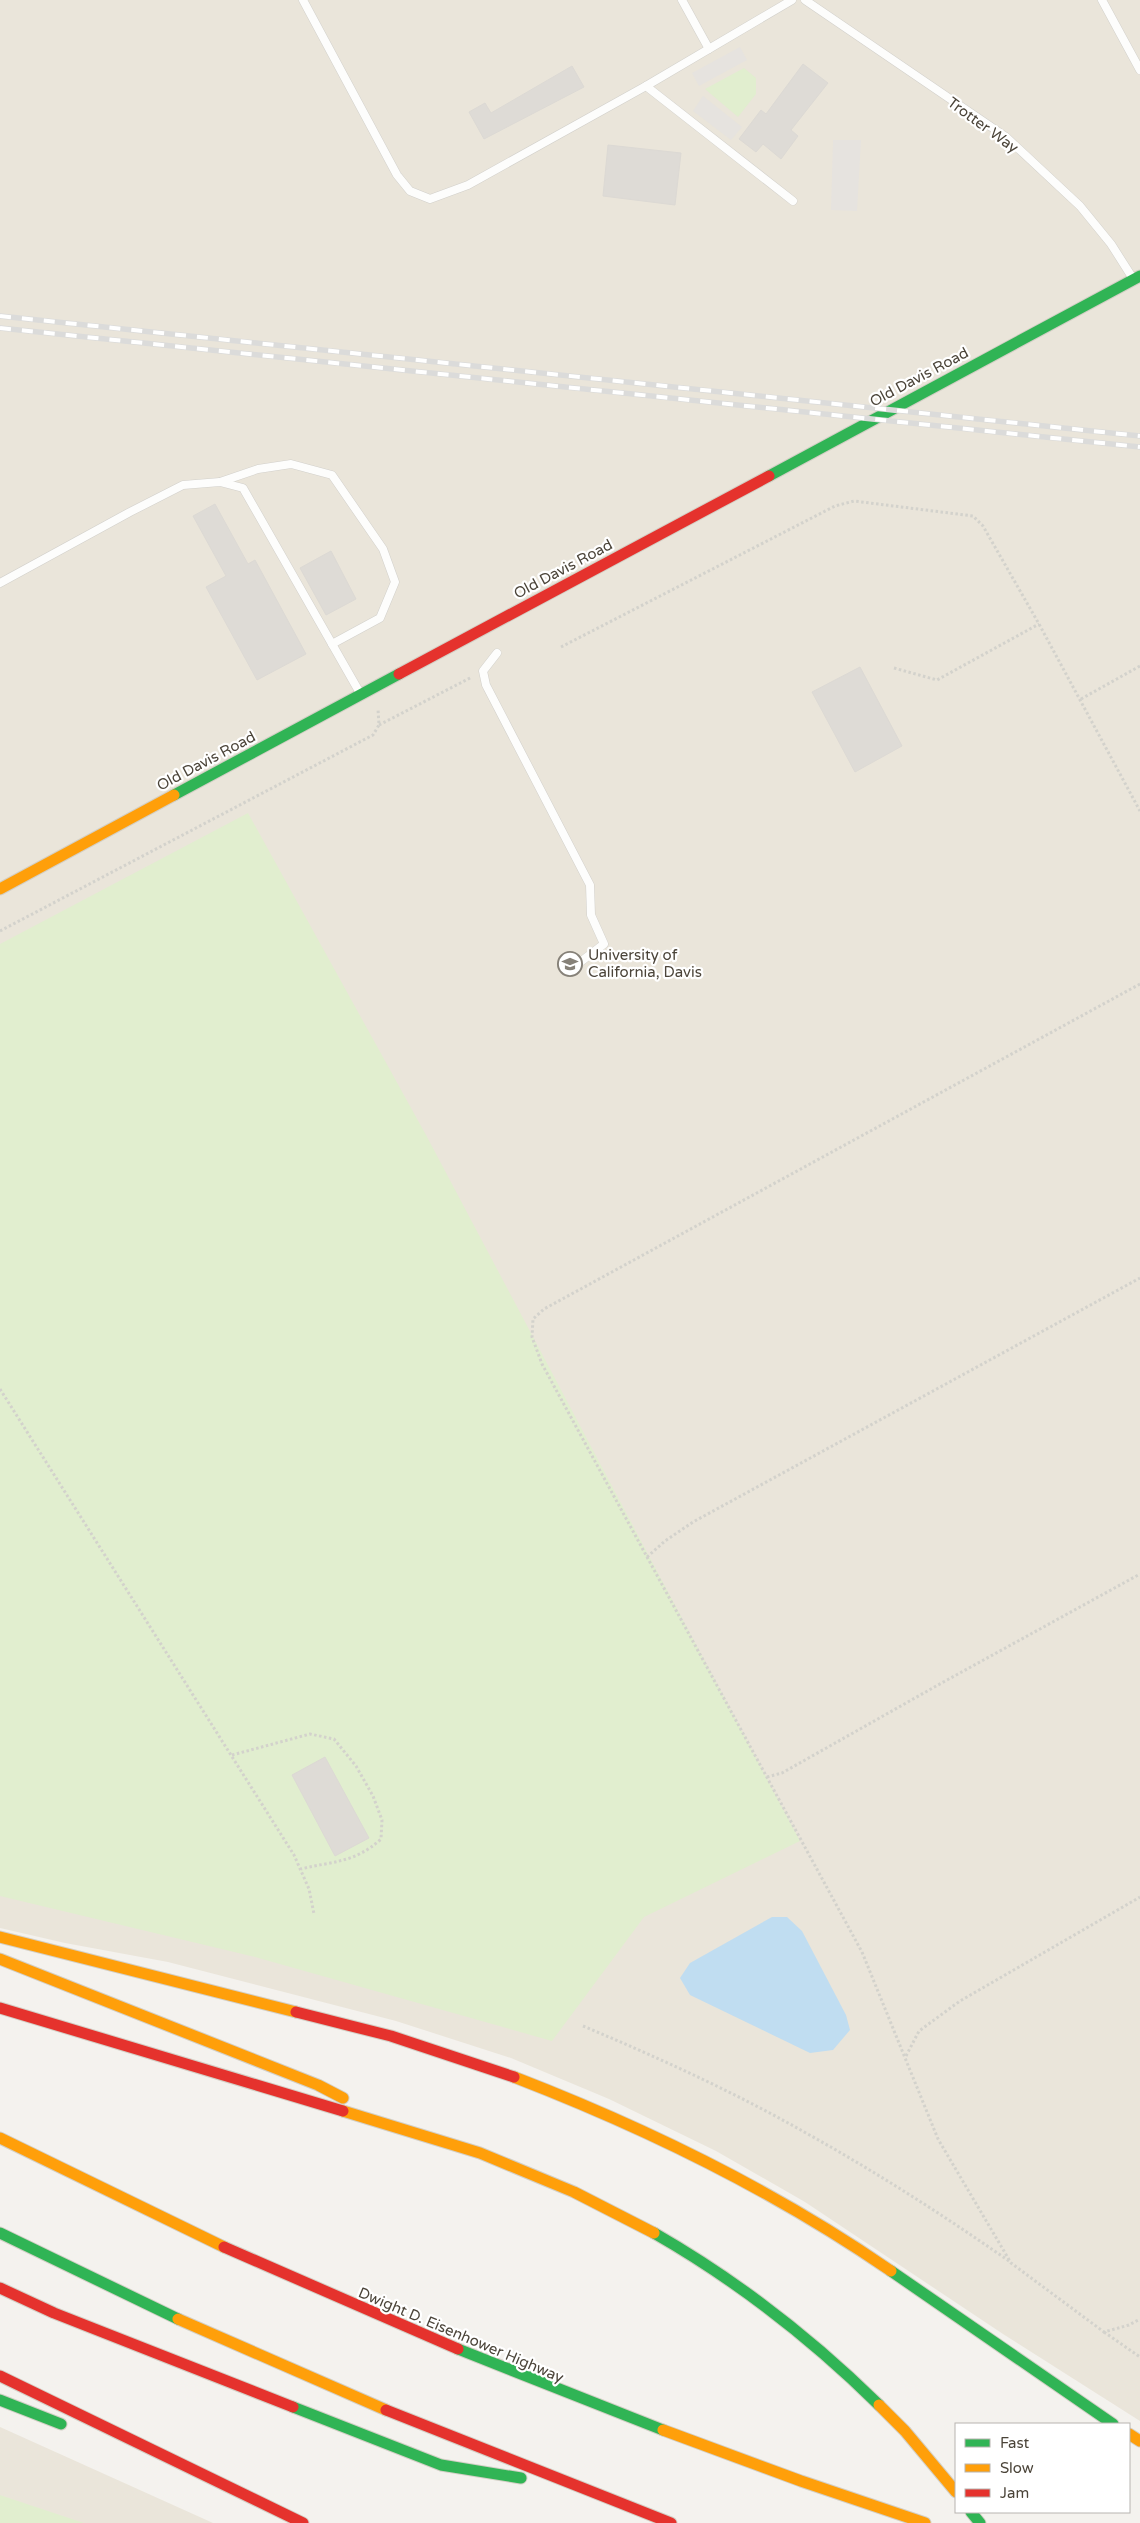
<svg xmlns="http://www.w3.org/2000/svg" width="1140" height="2523" font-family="'Varela Round',sans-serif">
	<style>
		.education { fill: #eae5da }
		.green { fill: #e1eecf }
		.parking { fill: #e6e3df }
		.water { fill: #c0ddf1 }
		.building { fill: #dedbd6; stroke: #dcd9d4 }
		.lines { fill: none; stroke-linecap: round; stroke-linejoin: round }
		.lane-casing { stroke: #d2d0cb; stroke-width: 9 }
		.fast-casing { stroke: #d3cfc5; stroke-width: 13 }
		.slow-casing { stroke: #d3cfc5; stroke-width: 13 }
		.jam-casing { stroke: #d3cfc5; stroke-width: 13 }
		.path { stroke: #d3d2cc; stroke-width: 3; stroke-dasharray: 2.5 2.5; stroke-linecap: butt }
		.lane { stroke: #fdfdfc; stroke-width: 8 }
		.fast { stroke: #30b455; stroke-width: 11 }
		.slow { stroke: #ff9f0a; stroke-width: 11 }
		.jam { stroke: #e5322d; stroke-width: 11 }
		.rail-casing { stroke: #dbdbda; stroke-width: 5.5 }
		.rail { stroke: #fff; stroke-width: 4; stroke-dasharray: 11; stroke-linecap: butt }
		.labels { text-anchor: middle; stroke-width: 4.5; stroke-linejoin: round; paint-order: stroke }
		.street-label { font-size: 15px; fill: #4b4439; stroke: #fff }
		.poi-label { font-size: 15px; fill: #4b4439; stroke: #fff; text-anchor: start }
	</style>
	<rect width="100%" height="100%" fill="#f4f2ee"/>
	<g class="education">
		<path d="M0,0H1140V2421L1003,2334L805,2202L716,2151L609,2099L511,2058L396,2021L168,1962L65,1943L0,1928Z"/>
		<path d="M0,2427L213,2523H0Z"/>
	</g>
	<g class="green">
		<path d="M744,68L756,78V94L738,117L705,89Z"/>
		<path d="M248,813L426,1135L800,1841L644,1917L552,2041L255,1957L0,1896V944Z"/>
		<path d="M0,2495L84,2523H0Z"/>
	</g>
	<g class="parking">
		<path d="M740,47L747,60L699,86L692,73Z"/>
		<path d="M703,96L742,127L731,140L693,111Z"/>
		<path d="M833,140H861L857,211L831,210Z"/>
	</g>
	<path class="water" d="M772,1917H787L802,1931L846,2015L850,2030L833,2050L810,2053L690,1995L680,1978L690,1963Z"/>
	<g class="building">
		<path d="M803,64L828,83L791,130L798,136L781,159L763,144L756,152L739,139L761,110L766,114Z"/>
		<path d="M572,66L584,87L484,139L469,112L485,103L491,113Z"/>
		<path d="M608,145L681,153L675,205L603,196Z"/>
		<path d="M215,504L248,564L255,560L306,654L257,680L206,587L226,576L193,516Z"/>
		<path d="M331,551L356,599L326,615L300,568Z"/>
		<path d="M860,667L902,746L855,772L812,692Z"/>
		<path d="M325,1757L369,1838L335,1856L292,1775Z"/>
	</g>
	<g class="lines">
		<defs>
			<g id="lane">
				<path d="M303,0L397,175L410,191L430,199L468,185L646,86L792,0"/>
				<path d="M682,0L709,49"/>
				<path d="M805,0L1006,137L1080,206L1111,244L1132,277"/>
				<path d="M1102,0L1140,70"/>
				<path d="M646,86L793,201"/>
				<path d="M220,482L258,469L291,464L332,475L383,549L395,582L380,618L332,644"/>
				<path d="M0,583L130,512L183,485L220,482L243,488L360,693"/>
				<path d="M497,653L483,671L486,685L590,885L591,915L604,944L579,963"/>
			</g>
			<g id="fast">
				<path d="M769,476L1140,276"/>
				<path d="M174,795L399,674"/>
				<path d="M0,2233L178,2319"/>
				<path d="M654,2233C736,2280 812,2339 879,2405"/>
				<path d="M891,2271L1113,2424"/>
				<path d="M458,2349L663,2430"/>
				<path d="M0,2400L61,2424"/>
				<path d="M293,2407L441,2465L521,2478"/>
				<path d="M971,2512L980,2523"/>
			</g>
			<g id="slow">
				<path d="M0,889L174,795"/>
				<path d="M0,1937L296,2012"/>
				<path d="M0,1959L318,2085L343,2098"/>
				<path d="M514,2077C646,2128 775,2191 891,2271"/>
				<path d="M343,2111L480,2153L574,2192L654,2233"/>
				<path d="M0,2138L224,2247"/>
				<path d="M178,2319L386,2410"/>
				<path d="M879,2405L905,2431L956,2492"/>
				<path d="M663,2430L801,2481L925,2523"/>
				<path d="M1129,2434L1140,2441"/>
			</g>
			<g id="jam">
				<path d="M399,674L769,476"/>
				<path d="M0,2008L343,2111"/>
				<path d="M296,2012L391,2036L514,2077"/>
				<path d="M224,2247L458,2349"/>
				<path d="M0,2288L54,2313L293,2407"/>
				<path d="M0,2376L303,2523"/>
				<path d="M386,2410L671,2523"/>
			</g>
		</defs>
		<use href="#lane" class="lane-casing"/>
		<use href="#fast" class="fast-casing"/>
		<use href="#slow" class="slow-casing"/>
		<use href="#jam" class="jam-casing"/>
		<g class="path">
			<path d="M561,647L835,506L854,501L973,516L983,526L1039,624L1140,811"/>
			<path d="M894,668L937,680L1039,624"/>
			<path d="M1081,699L1140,666"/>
			<path d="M379,725L472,677"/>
			<path d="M0,931L373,735L379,725L378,709"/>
			<path d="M1140,984L544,1309L533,1319L532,1337L542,1364L862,1952L938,2139L1011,2263L1104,2332L1129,2325L1140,2319"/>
			<path d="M0,1389L294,1855L309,1889L314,1914"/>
			<path d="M647,1557L665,1541L693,1522L1140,1278"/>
			<path d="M232,1755L310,1734L334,1739L356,1766L373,1796L382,1820L381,1839C355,1863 333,1861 301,1869"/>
			<path d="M767,1777L782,1773L938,1685L1140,1574"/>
			<path d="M583,2026C659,2058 734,2092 806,2133C876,2172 943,2215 1009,2261"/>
			<path d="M906,2056L919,2031L960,2001L1140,1897"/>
			<path d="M1104,2332L1140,2357"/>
		</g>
		<use href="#lane" class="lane"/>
		<use href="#fast" class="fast"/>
		<use href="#slow" class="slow"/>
		<use href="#jam" class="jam"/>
		<defs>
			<g id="rail">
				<path d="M0,316L1140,436"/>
				<path d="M0,328L1140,447"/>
			</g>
		</defs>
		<use href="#rail" class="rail-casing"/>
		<use href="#rail" class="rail"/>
	</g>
	<defs>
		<symbol id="university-ring" viewBox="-11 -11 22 22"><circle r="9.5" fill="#fff" stroke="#868178" stroke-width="1.5"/><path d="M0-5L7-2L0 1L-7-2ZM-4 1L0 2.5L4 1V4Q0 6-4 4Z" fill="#868178"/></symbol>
	</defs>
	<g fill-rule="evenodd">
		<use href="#university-ring" x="556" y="950" width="28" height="28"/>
	</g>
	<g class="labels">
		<g class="street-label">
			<text transform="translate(983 125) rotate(36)" y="5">Trotter Way</text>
			<text transform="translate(919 377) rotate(-28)" y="5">Old Davis Road</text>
			<text transform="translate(563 569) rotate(-28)" y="5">Old Davis Road</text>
			<text transform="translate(206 761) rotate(-28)" y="5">Old Davis Road</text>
			<text transform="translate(461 2335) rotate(23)" y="5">Dwight D. Eisenhower Highway</text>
		</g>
		<g class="poi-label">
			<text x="588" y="960">University of<tspan x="588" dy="17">California, Davis</tspan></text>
		</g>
	</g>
	<rect x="955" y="2423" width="175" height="90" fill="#ffffff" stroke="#b7b4b0"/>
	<rect x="965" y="2439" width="25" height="8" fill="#30b455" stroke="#b7b4b0"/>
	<text x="1000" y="2448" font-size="15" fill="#4b4439">Fast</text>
	<rect x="965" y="2464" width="25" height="8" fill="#ff9f0a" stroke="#b7b4b0"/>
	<text x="1000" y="2473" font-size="15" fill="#4b4439">Slow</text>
	<rect x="965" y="2489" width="25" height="8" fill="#e5322d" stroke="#b7b4b0"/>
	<text x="1000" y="2498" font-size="15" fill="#4b4439">Jam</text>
</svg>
